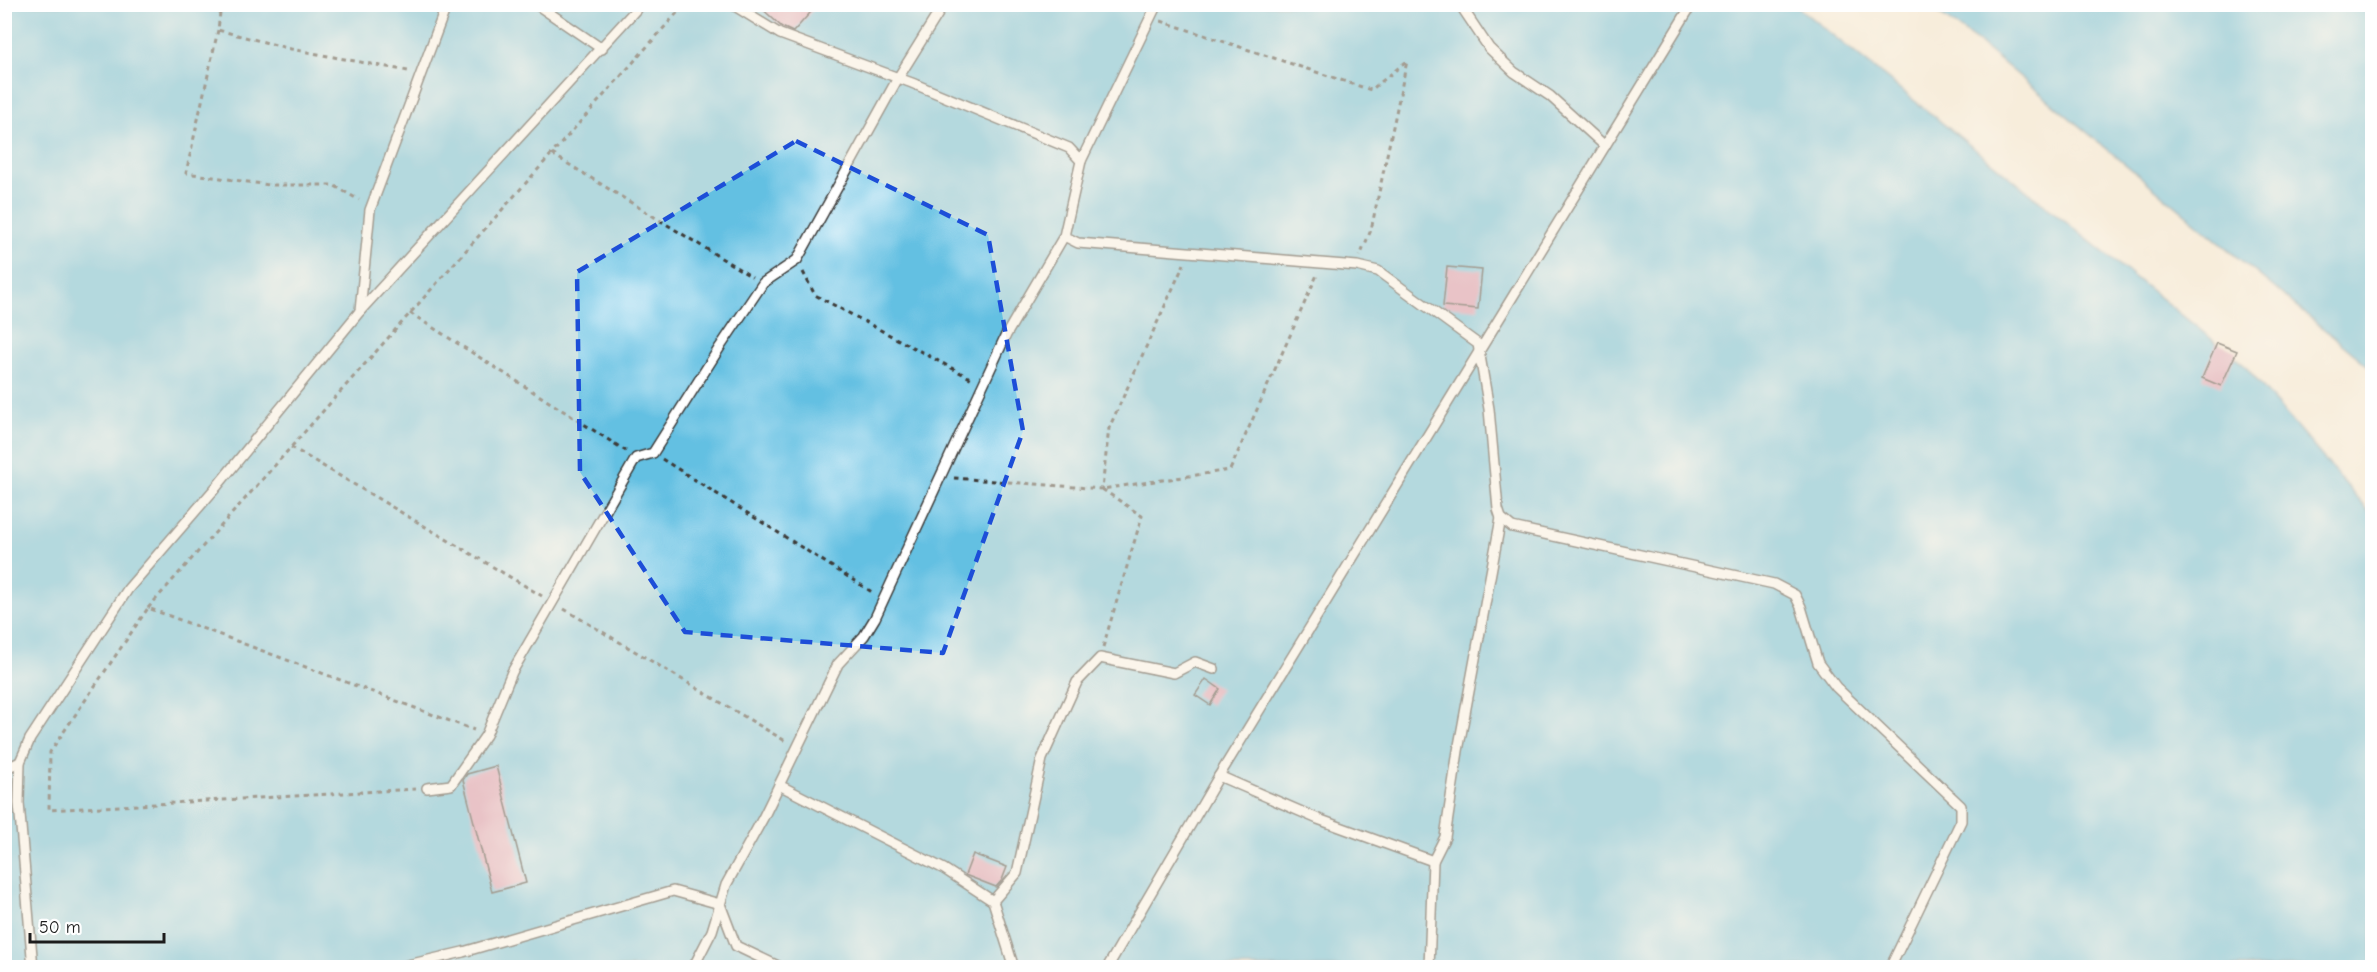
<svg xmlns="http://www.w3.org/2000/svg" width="2377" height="972" font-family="'Comic Neue',sans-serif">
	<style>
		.water { fill: #64c0e2; stroke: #406e7f; stroke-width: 1.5 }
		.building { fill: #d791af }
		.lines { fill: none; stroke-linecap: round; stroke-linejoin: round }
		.service-casing { stroke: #3d3b39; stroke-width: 12 }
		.path { stroke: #3d3b39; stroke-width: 3; stroke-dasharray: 4.5 4.5; stroke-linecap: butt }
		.service { stroke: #fff; stroke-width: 9 }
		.marked { fill: none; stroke: #1d4ed8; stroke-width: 4.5; stroke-dasharray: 12 8; stroke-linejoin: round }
	</style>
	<rect width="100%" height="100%" fill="#fff"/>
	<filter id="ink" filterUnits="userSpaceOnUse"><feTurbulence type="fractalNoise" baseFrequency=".0167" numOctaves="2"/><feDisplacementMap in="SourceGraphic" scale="12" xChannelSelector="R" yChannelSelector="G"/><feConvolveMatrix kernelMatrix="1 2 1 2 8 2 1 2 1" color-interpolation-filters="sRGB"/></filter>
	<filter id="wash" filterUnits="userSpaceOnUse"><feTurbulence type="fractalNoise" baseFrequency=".008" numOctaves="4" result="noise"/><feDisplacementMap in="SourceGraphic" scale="24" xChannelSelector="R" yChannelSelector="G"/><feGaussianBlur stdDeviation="1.35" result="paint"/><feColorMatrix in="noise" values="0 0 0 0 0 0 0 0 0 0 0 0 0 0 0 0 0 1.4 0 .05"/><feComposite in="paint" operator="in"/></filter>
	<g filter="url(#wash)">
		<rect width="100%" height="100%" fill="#f7eddb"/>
		<g class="water">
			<path d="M5,5H1795L2244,365L2372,515V967L5,968Z"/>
			<path d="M1927,5H2372V369L1977,41Z"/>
		</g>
		<g id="blocks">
			<g class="building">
				<path d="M757,4H818L793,32L782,27Z"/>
				<path d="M1447,267L1482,270L1478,309L1443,306Z"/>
				<path d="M2217,343L2237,351L2221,386L2202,378Z"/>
				<path d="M1206,679L1220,689L1210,705L1195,695Z"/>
				<path d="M496,766L526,883L492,892L463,780L467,774Z"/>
				<path d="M973,854L1007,867L1002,880L996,887L965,875Z"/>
			</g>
		</g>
	</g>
	<g filter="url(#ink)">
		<use href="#blocks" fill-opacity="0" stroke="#3d3b39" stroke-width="1.5"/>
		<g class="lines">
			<defs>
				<g id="service">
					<path d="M536,4L602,49"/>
					<path d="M728,4L733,5L780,34L912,83L1069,148L1081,161L1064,236L1078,243L1357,266L1378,271L1478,344L1489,409L1498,509L1501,518L1512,527L1774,584L1795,595L1801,607L1818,663L1836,687L1961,806V821L1890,968"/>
					<path d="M1463,9L1489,48L1514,72L1550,96L1605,146"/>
					<path d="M1081,161L1157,4"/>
					<path d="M360,311L370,210L447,4"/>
					<path d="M1501,518L1458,751L1445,837L1433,861L1318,819L1219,776L1692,4"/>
					<path d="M4,769L20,762"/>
					<path d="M779,785L944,869L993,901L1014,968"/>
					<path d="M427,788L451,785L486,735L512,672L636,458L653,453L720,347L763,283L797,260L898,78L944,4"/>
					<path d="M993,901L1017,873L1042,759L1077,682L1100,658L1174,673L1195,662L1214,669"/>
					<path d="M33,968L19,803L20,762L30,739L128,589L218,485L360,311L641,4"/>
					<path d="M395,968L463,952L673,891L720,904L736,946L782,968"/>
					<path d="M693,968L712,931L726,885L763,818L838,664L864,636L875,618L1006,335L1064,236"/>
					<path d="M1107,968L1219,776"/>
					<path d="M1429,968L1433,861"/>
				</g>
			</defs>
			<use href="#service" class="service-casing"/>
			<g class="path">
				<path d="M221,4L218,30L291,49L408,71"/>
				<path d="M1161,21L1371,90L1407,61L1371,230L1360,256"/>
				<path d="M218,30L186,173L269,185H333L359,200"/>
				<path d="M552,154L752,277"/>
				<path d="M803,272L815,295L972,379"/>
				<path d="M410,313L626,451"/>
				<path d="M291,447L542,596"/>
				<path d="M662,459L872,592"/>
				<path d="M954,478L1102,489L1109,428L1184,264"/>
				<path d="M148,608L685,4"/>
				<path d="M564,609L787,742"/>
				<path d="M1103,647L1142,516L1102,489L1230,470L1317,275"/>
				<path d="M416,789L49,810L50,752L148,608L474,730"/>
			</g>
			<use href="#service" class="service"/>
		</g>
	</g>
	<path d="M0 0H2377V972H0ZM796,141L988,235L1023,431L943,653L685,632L580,472L577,272Z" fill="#f7eddb" fill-opacity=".55" fill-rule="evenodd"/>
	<path class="marked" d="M796,141L988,235L1023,431L943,653L685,632L580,472L577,272Z"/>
	<rect width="2377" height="972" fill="none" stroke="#fff" stroke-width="24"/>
	<path d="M30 933v9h134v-9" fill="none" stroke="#1c1c1c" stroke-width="3"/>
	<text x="39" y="933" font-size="18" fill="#1c1c1c" stroke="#ffffff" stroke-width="4.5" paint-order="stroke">50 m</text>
</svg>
